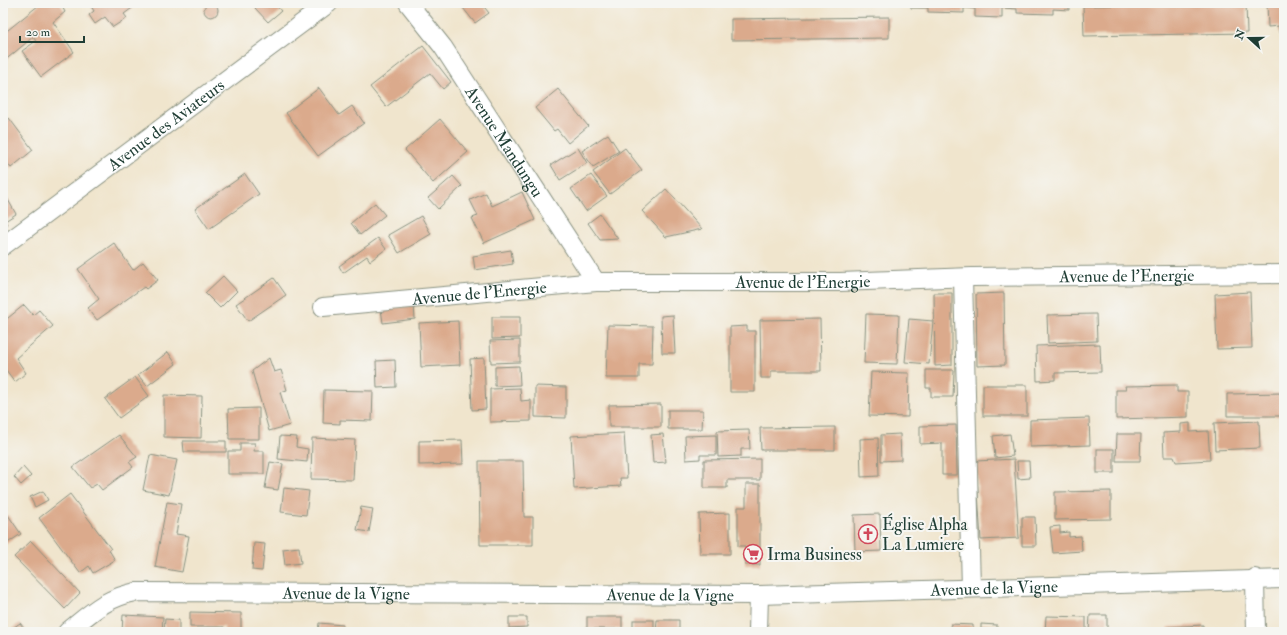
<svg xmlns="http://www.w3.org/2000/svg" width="1287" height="635" font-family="'IM FELL Double Pica',serif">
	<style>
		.building { fill: #dbaa8c }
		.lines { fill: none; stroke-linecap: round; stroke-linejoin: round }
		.minor-casing { stroke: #889180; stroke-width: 20 }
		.minor { stroke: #fff; stroke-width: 18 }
		.labels { text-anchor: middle; stroke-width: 4; stroke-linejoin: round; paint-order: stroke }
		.street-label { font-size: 17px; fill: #1f3d34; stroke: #f6f6f2 }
		.poi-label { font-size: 17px; fill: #1f3d34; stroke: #f6f6f2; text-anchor: start }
	</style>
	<rect width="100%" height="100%" fill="#f6f6f2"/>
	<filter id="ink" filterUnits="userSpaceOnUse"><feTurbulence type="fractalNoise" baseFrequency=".025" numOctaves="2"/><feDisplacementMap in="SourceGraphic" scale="8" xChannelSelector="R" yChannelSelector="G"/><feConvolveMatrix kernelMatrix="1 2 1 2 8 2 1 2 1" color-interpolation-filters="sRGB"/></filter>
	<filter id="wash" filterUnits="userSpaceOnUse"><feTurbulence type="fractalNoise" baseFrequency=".012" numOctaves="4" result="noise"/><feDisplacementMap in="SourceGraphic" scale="16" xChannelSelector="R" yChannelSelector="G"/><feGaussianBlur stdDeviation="0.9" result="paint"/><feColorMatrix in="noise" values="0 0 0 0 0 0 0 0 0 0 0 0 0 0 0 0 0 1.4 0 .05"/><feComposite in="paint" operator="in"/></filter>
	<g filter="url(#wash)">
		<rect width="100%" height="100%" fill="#f0e5cd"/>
		<g id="blocks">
			<g class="building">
				<circle cx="211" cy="10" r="7"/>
				<path d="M38,3H60L65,12L53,22L74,52L41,77L22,51L36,41L33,37L3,62V34L39,5Z"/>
				<path d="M89,3H139L124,14L127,18L113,27L105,17L95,24L89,15L94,11Z"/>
				<path d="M261,3H274L281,11L268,22L255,8Z"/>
				<path d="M459,3H481L489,13L475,23Z"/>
				<path d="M911,3H1069V10L1053,9V14L1017,13V9L1002,8V18L975,17V9L964,8V13L928,12V8H911Z"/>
				<path d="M1246,3L1247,33L1084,36L1083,6Z"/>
				<path d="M1267,3H1284V32H1279V26L1268,27Z"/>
				<path d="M889,17V38L731,40V19Z"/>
				<path d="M423,46L451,82L443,89L430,73L386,107L370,87Z"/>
				<path d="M319,88L339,115L352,106L364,123L318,156L286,113Z"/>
				<path d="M558,89L588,126L568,143L557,129L554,131L535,108Z"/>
				<path d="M9,118L33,150L11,168L3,157V123Z"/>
				<path d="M440,119L468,152L433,183L405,150Z"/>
				<path d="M608,134L619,151L593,167L582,151Z"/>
				<path d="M578,148L587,163L560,180L551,165Z"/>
				<path d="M625,148L642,170L610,194L593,172Z"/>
				<path d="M245,174L259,194L209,229L195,209Z"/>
				<path d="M591,175L607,196L586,211L571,189Z"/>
				<path d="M453,176L462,186L438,209L428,198Z"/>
				<path d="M666,189L702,229L666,237L642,211Z"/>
				<path d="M522,192L535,220L484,243L472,218L478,216L470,200L486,193L492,206Z"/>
				<path d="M7,198L16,214L5,221L7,224L3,227V200Z"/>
				<path d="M375,203L385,215L360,235L351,223Z"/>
				<path d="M600,214L618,239L600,240L588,223Z"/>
				<path d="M421,216L431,234L399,253L388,235Z"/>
				<path d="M378,238L386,249L370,261L367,256L343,273L339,266Z"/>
				<path d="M114,243L133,270L143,262L158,280L146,289L144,287L97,320L88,308L99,299L78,269Z"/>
				<path d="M511,250L513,264L475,270L473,256Z"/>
				<path d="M223,276L237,291L220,308L205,293Z"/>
				<path d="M274,278L286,295L248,321L236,304Z"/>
				<path d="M1250,292L1252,348L1217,349L1215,294Z"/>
				<path d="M934,293H952V365L935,366Z"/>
				<path d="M1004,293L1005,365L977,366L976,294Z"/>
				<path d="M24,305L33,315L39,310L53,326L16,358L26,373L15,382L3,366V322Z"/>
				<path d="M414,305L415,319L383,323L381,309Z"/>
				<path d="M866,314L899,315L897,364L864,363Z"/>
				<path d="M1096,314L1097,341L1048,343L1047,315Z"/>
				<path d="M673,315L675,353H662L661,316Z"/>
				<path d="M492,317H520V338L492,339Z"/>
				<path d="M820,319L821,371H771V378H761L760,320Z"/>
				<path d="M909,319L933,321L929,364L905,362Z"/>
				<path d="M458,321L460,365L421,367L419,323Z"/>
				<path d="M608,325L653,326L652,364H639V378H606Z"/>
				<path d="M747,326V331H755V392H730V327Z"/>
				<path d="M520,340V362L491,363L490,341Z"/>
				<path d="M1100,344L1101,372L1055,373V380L1037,381L1036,346Z"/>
				<path d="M168,352L176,364L147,386L138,375Z"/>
				<path d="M269,358L274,372L281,370L287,390L280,392L290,425L269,431L252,371Z"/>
				<path d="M484,358L486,409L472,410L470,359Z"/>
				<path d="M395,360L396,387L377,388L376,361Z"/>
				<path d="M519,366L520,385L495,386V367Z"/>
				<path d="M926,370H954L953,397H931V388H926Z"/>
				<path d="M871,372L909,373L908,417L869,416Z"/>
				<path d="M135,377L149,396L119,418L105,399Z"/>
				<rect x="983" y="385" width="44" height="31"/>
				<path d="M1177,385V392H1188V417L1116,419V390H1126L1125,386Z"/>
				<path d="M535,386L566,387V418L535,417Z"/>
				<path d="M520,388L521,401L531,400V421L490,422V389Z"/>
				<path d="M324,390L373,391L372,421L340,420V424L323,423Z"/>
				<path d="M1284,393V416H1227V394Z"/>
				<path d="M164,395L202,396L201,438L164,437Z"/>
				<path d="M661,404V427H609V405Z"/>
				<path d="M259,408V439H229L228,409Z"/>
				<path d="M668,410H703L702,429H668Z"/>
				<path d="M1089,418L1090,445L1030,447V420Z"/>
				<path d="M1259,421L1260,448L1215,450L1214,423Z"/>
				<path d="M1190,423V432L1208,431L1210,460L1176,462L1174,457H1164L1163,433L1181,432V424Z"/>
				<path d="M956,425L957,475H942V443L920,444V426Z"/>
				<path d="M835,427V450H761L760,428Z"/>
				<path d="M749,430L750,449H741V456L718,457L717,431Z"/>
				<path d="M624,433L627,478H620L621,486L574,489L571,436Z"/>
				<path d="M663,434L666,462L653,463L651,435Z"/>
				<path d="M900,434L901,460L881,461V435Z"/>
				<path d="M1010,434L1013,456L995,458L993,436Z"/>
				<path d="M1117,434H1141L1140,461H1116Z"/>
				<path d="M119,435L137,457L129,462L133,467L102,490L97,484L90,488L73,467Z"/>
				<path d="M716,435V455H700V459L686,460L685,436Z"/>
				<path d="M280,436L297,437L296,447L308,449L307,462L278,459Z"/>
				<path d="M312,438L355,440L353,480L311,479Z"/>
				<path d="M878,438L879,476L861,477L860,439Z"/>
				<path d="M462,440L463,464L419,465V441Z"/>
				<path d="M183,441H226V452H184Z"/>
				<path d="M240,443H255L254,451H264V474H228V451H240Z"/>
				<rect x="1097" y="449" width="17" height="24"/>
				<path d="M150,455L177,460L169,495L143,490Z"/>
				<path d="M760,459V480H727V488H704V460Z"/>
				<path d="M1014,459L1019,538L981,540L976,461Z"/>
				<path d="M479,461H523L524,517H533V545H480Z"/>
				<path d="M1017,461H1029L1030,478L1018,479Z"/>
				<path d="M270,462L283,464L278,490L265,488Z"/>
				<path d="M23,467L31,476L21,485L14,477Z"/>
				<path d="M746,484H760V565H745V546H738V507H746Z"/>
				<path d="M284,488L309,491L306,515L281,512Z"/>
				<path d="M43,491L48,500L35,507L30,497Z"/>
				<path d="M1111,491V519L1055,520V492Z"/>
				<path d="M70,494L111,549L109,550L115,560L93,573L89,566L80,573L39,518Z"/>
				<path d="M167,502L181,504L176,534L189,536L182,572L155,567Z"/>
				<path d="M361,507L373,509L369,532L357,530Z"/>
				<path d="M730,513V554H700L699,514Z"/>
				<path d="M880,514L881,551L855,552L854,515Z"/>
				<path d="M8,515L21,534L3,546V518Z"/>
				<path d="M1022,517H1035L1036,546H1022Z"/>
				<path d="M1060,526V533L1069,532V537L1081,536L1082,551L1053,553L1050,527Z"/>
				<path d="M31,541L80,593L65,609L14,557Z"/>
				<path d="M254,543L265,544L262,571L252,570Z"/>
				<path d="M299,547L301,563L285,565L283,549Z"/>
				<path d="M190,612L241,613V632H224V627H190Z"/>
				<path d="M123,615L163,617L162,632H122Z"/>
				<path d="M1090,615H1107V632H1089Z"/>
				<path d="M1046,616L1086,617V632H1045Z"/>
				<path d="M509,617H527V627L509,628Z"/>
				<rect x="587" y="617" width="35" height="12"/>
				<path d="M165,619L179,620V632H164Z"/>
				<rect x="633" y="620" width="21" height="12"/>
				<path d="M657,620H679V632H656Z"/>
				<path d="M20,623L27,632H12L10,630Z"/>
				<path d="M319,623L343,625L342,632H318Z"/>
				<path d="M951,624L973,625V632H950Z"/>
				<path d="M981,624L997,625V632H981Z"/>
				<path d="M1203,625V632H1168V627Z"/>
			</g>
		</g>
	</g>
	<g filter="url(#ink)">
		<use href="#blocks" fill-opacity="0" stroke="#889180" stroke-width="1"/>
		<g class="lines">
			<defs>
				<g id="minor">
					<path id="s1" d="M408,3L443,47L596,282"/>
					<path id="s2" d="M3,246L329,3"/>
					<path d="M963,278L971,588"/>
					<path id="s3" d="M323,307L596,282H840L972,277L1284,274"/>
					<path d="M1255,578L1256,632"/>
					<path id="s4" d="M67,632C91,613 105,598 136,592L759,595L1284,579"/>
					<path d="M758,632L759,595"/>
				</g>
			</defs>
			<use href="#minor" class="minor-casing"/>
			<use href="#minor" class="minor"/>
		</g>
	</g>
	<defs>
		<symbol id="church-ring" viewBox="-11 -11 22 22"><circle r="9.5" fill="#f6f6f2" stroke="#d1495b" stroke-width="1.5"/><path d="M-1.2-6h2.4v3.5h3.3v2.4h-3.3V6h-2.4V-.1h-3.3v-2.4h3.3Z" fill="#d1495b"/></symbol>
		<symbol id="supermarket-ring" viewBox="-11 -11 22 22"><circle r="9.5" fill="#f6f6f2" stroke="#d1495b" stroke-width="1.5"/><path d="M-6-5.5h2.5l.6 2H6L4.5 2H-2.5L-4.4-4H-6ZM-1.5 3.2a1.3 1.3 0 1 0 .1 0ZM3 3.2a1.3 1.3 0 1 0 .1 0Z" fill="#d1495b"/></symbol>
	</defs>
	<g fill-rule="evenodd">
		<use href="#church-ring" x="857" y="523" width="22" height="22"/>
		<use href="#supermarket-ring" x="742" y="543" width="22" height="22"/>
	</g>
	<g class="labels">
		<g class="street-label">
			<text dy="6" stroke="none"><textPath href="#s2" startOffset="203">Avenue des Aviateurs</textPath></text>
			<text dy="6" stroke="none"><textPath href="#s1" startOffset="169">Avenue Mandungu</textPath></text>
			<text dy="6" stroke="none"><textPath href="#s3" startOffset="805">Avenue de l'Energie</textPath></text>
			<text dy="6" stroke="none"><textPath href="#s3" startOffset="481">Avenue de l'Energie</textPath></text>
			<text dy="6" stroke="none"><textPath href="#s3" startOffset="157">Avenue de l'Energie</textPath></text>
			<text dy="6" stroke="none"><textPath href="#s4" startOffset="939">Avenue de la Vigne</textPath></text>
			<text dy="6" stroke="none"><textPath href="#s4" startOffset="291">Avenue de la Vigne</textPath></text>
			<text dy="6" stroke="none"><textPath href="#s4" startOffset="615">Avenue de la Vigne</textPath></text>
		</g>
		<g class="poi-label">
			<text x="882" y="530">Église Alpha<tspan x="882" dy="20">La Lumiere</tspan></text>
			<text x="767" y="560">Irma Business</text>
		</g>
	</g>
	<rect width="1287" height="635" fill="none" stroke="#f6f6f2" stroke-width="16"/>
	<g transform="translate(1249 38) rotate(291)" stroke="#f6f6f2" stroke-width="3" paint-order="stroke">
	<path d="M0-3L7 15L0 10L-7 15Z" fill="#1f3d34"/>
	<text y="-6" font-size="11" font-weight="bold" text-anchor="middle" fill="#1f3d34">N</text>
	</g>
	<path d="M20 36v6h64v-6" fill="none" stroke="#1f3d34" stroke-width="2"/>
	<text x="26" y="36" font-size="12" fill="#1f3d34" stroke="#f6f6f2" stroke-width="3" paint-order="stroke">20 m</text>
</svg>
